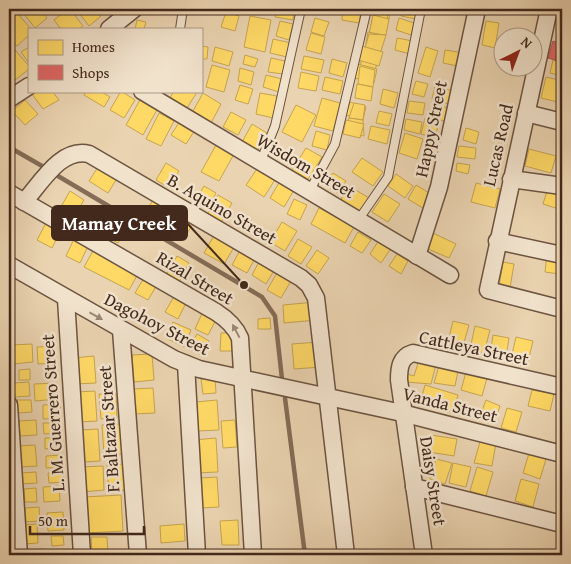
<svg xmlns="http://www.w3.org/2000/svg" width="571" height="564" font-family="'Gentium Book Plus',serif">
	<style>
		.homes { fill: #ffd966; stroke: #c6a450 }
		.shops { fill: #e06666; stroke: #b15450 }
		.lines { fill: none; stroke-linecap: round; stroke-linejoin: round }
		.stream { stroke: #856c57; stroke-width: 4.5 }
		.lane-casing { stroke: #6c5441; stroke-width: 10 }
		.street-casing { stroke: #6c5441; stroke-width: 19 }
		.lane { stroke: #f1e2cc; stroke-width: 8 }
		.street { stroke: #f1e2cc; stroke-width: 16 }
		.oneway { fill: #9a8674 }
		.labels { text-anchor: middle; stroke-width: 5; stroke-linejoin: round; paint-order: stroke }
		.street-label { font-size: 18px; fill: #42291c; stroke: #f1e2cc }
		.leader { fill: none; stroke: #42291c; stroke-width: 2 }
		.callout-dot { fill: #42291c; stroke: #f1e2cc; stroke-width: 2 }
		.callout { fill: #42291c; stroke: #42291c; stroke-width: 2 }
		.callout-label { font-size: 19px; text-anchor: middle; font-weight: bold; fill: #fff }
	</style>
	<rect width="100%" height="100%" fill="#ead3b0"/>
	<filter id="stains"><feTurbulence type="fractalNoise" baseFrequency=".004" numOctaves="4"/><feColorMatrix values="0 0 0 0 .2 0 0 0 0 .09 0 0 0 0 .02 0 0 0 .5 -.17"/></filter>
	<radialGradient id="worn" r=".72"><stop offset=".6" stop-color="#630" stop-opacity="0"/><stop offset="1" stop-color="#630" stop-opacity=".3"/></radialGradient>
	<g class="homes">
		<path d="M23,9H40L47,18L35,28L21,10Z"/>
		<path d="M68,9H70L83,26L79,29H61L54,20Z"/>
		<path d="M76,9H96L101,16L89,26Z"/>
		<path d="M254,9H269L268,14Z"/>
		<path d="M276,9H294L293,20L275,17Z"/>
		<path d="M343,9H361L359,23L342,20Z"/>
		<path d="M374,9H390L389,19L373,15Z"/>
		<path d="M403,9H418L416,19L401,16Z"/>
		<path d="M226,12L239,16L235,31L221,27Z"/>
		<path d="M374,12L388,15L385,30L371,26Z"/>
		<path d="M17,13L31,29H29V35L17,46L9,37V21Z"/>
		<path d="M373,15L389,19L386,35L369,34Z"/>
		<path d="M250,16L271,20L265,52L244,47Z"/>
		<path d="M315,18L329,22L324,36L311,32Z"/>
		<path d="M399,18L414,23L411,35L396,30Z"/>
		<path d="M137,20L146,22L144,29H135Z"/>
		<path d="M280,21L293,24L289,40L276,36Z"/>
		<path d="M486,21L499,23L495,48L482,45Z"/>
		<path d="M368,32L383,35L380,48L366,44Z"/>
		<path d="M311,33L325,37L321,54L306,50Z"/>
		<path d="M369,34L386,35L375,70L360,66Z"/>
		<path d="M397,38L413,41L410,54L395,50Z"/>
		<path d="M273,39L291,43L287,57L270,53Z"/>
		<path d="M201,46L208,47L207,59H201Z"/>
		<path d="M362,46L383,52L379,66L358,60Z"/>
		<path d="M29,47V63L21,52Z"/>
		<path d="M215,47L233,52L229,66L212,61Z"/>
		<path d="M426,47L438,51L430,77L418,73Z"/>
		<path d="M15,50L29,66V69L15,80L9,73V56Z"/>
		<path d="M445,50L464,53L462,67L443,63Z"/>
		<path d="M245,55L258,59L255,67L243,64Z"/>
		<path d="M304,56L324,60L321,73L301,69Z"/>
		<path d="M271,58L285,61L283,74L268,72Z"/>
		<path d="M332,59L347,63L343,77L329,73Z"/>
		<path d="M553,60L562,63V76L550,73Z"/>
		<path d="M358,64L377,69L374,83L355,78Z"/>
		<path d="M212,65L230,70L224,92L206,87Z"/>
		<path d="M360,66L375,70L373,87L358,84Z"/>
		<path d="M240,68L254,72L251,85L238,81Z"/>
		<path d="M301,72L319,76L316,91L298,88Z"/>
		<path d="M266,75L282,79L279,92L263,87Z"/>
		<path d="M325,77L343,81L340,94L322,90Z"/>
		<path d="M546,77L562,81V103L541,98Z"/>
		<path d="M416,81L428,84L424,97L412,94Z"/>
		<path d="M357,84L373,87L371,101L355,98Z"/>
		<path d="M240,85L253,89L248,104L235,100Z"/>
		<path d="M435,86L456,92L452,105L432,99Z"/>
		<path d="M383,89L398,93L394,108L380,104Z"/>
		<path d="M35,91H52L59,100L43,109L32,94Z"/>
		<path d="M86,91H100L110,97L104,107L84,95Z"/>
		<path d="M121,91L135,100L124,118L110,110Z"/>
		<path d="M174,91H196L197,92L187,108L170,98Z"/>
		<path d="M203,93L221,104L211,123L192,113Z"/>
		<path d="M260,93L277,96L273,118L256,114Z"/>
		<path d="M141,98L158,108L143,135L126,125Z"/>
		<path d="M322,98L340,103L333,131L314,126Z"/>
		<path d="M25,100L38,114L25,125L12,111Z"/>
		<path d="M409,101L425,103L423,115L407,113Z"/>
		<path d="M350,102L366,107L363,120L346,115Z"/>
		<path d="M354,103L365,105L363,120L349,118Z"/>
		<path d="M433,104L451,109L447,122L429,117Z"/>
		<path d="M296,105L316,115L302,142L282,132Z"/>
		<path d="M379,111L392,114L389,126L376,123Z"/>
		<path d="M231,112L246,120L238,135L223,127Z"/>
		<path d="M159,113L174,121L161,146L146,139Z"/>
		<path d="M349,118L363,120L364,136L346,133Z"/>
		<path d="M425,118L439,121L435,138L421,134Z"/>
		<path d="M406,119L422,122L420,134L404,130Z"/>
		<path d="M346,120L364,124L360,138L343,134Z"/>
		<path d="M180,121L195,130L186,144L171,135Z"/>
		<path d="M252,124L267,133L256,153L241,144Z"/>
		<path d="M371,126L390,130L387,144L368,139Z"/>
		<path d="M466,128L479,132L476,144L463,140Z"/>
		<path d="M316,131L330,135L327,150L312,146Z"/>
		<path d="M405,133L423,139L417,159L399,153Z"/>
		<path d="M428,139L445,144L440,157L424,151Z"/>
		<path d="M216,145L234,154L219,181L201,172Z"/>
		<path d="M459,146L476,148L475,159L457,157Z"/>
		<path d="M306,148L322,157L308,179L292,170Z"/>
		<path d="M529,149L556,156L551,173L525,166Z"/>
		<path d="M362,158L383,172L373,186L352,172Z"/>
		<path d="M166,163L179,171L169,188L156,180Z"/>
		<path d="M261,163L278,175L264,197L246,185Z"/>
		<path d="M457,163L470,165L468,174L456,171Z"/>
		<path d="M100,164L119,175L108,193L89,181Z"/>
		<path d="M333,173L346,181L338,193L325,185Z"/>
		<path d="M396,174L413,186L405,198L388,186Z"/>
		<path d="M280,181L294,190L284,207L270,198Z"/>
		<path d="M476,183L500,189L495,208L471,202Z"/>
		<path d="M416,185L434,196L426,210L408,199Z"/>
		<path d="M204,186L216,193L209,206L196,199Z"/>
		<path d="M349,186L369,198L360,213L340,201Z"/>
		<path d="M70,191L84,200L76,213L62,205Z"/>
		<path d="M547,191L562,196V210L543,204Z"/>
		<path d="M384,194L400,204L388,222L372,212Z"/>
		<path d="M156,195L178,208L165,231L142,218Z"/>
		<path d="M218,195L232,203L221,223L207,215Z"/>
		<path d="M294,199L307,205L300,220L287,214Z"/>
		<path d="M319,208L354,227L345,243L311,224Z"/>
		<path d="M114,214L130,223L118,243L102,234Z"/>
		<path d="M179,215L193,224L185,237L170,228Z"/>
		<path d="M47,221L62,228L52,248L37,240Z"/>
		<path d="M282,222L297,231L285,251L270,242Z"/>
		<path d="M216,232L236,244L224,264L204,253Z"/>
		<path d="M358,232L371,240L362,253L350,246Z"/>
		<path d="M433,233L456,244L449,258L426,248Z"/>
		<path d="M74,239L88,246L80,263L66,256Z"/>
		<path d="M298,239L312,247L301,264L288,256Z"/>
		<path d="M379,240L391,248L381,263L370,254Z"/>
		<path d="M243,245L258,253L247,273L232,265Z"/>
		<path d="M94,249L139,272L129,290L84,267Z"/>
		<path d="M317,250L329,258L318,274L306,266Z"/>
		<path d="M397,254L408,261L401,274L389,266Z"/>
		<path d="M547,254L562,256L560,274L545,272Z"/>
		<path d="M177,256L189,263L178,284L165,277Z"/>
		<path d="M260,260L275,269L266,284L252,275Z"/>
		<path d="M503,262L514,264L510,288L499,286Z"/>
		<path d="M278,271L292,279L281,298L267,290Z"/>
		<path d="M145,276L158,283L148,300L135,293Z"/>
		<path d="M175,295L187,301L178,319L165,312Z"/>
		<path d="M315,302L317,320L284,323L283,305Z"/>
		<path d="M204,309L218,316L208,335L195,329Z"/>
		<path d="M270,318L271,329H258V319Z"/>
		<path d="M453,321L469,325L463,346L448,342Z"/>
		<path d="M173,322L191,330L184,347L166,338Z"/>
		<path d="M475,326L490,330L484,353L470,349Z"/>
		<path d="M221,333H235L234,351H220Z"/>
		<path d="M197,334L209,341L201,355L189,348Z"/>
		<path d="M493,335L509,338L506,357L490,355Z"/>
		<path d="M516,337L533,341L527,366L510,363Z"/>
		<path d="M319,342L321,367L294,369L292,344Z"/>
		<path d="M32,344L33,362L13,364L11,345Z"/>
		<path d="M55,346L56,363L38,364L37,347Z"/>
		<path d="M152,354L154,380L134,382L132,355Z"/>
		<path d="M559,355H562V378H558Z"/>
		<path d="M94,356L96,383L75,384L73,358Z"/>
		<path d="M419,360L436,364L431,384L406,382L407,374L414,376Z"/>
		<path d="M440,362L459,366L455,386L434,383Z"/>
		<path d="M30,369V380H19V370Z"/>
		<path d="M466,372L487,378L482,396L461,390Z"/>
		<path d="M215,378L216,393L203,394L201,379Z"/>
		<path d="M29,382L30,396L15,397L14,383Z"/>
		<path d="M57,383L58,399L35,401L34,384Z"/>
		<path d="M425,385L458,395L453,412L420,403Z"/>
		<path d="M153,388L155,413L135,414L133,389Z"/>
		<path d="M532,390L554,394L550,411L528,406Z"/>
		<path d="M95,391L97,421L78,422L76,392Z"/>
		<path d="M99,394H116L117,418L101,419Z"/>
		<path d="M17,400H31L32,412L18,413Z"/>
		<path d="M217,400L219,430L198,431L196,402Z"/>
		<path d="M486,400L500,406L495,421L480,416Z"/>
		<path d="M60,404L61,418L43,419V405Z"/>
		<path d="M507,408L522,412L516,432L501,428Z"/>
		<path d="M36,420L37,435L20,436L19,421Z"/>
		<path d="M235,420L237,447L223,448L221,421Z"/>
		<path d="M43,423H56L57,433L44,434Z"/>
		<path d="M121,424L123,454L104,455L102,425Z"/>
		<path d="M98,429L100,461L83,462L81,430Z"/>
		<path d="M431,435L457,439L454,456L429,452Z"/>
		<path d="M45,438H57L58,448L45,449Z"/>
		<path d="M216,438L218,472L196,473L194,440Z"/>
		<path d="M480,442L496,443L492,466L474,463Z"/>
		<path d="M35,445L37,466L20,467L18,446Z"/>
		<path d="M530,450L547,456L540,479L523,473Z"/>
		<path d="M63,455L64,467L46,468V456Z"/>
		<path d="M436,459L452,463L445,484L430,479Z"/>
		<path d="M453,463L471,467L466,487L449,483Z"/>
		<path d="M126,464L128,490L109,491L107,465Z"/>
		<path d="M103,466L104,490L82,492L80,467Z"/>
		<path d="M477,467L493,472L486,496L470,491Z"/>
		<path d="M36,472L37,483L21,484V473Z"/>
		<path d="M63,472L64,482L49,483L48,473Z"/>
		<path d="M217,477L219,507L201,508L199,478Z"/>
		<path d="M521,479L539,484L533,507L515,501Z"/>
		<path d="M59,486L60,501L44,502L43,487Z"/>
		<path d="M36,488L37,502H25L24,489Z"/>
		<path d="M121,495L123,531L87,533L84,497Z"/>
		<path d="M39,507L40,521L26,522L25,508Z"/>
		<path d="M63,512L64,530L48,531L47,513Z"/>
		<path d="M238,520L239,545H222L220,521Z"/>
		<path d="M37,524L38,543L24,544L23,525Z"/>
		<path d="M184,524L185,541L161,543L160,526Z"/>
		<path d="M51,536H63L64,545L52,546Z"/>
		<path d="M91,537H107L108,555H92Z"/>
		<path d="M44,549L45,555H27V550Z"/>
		<path d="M68,550V555H52V551Z"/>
	</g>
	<path class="shops" d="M553,41L562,44V62L548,58Z"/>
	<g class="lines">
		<g class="stream">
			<path d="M9,147L42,166"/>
			<path d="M58,176L262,297L275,316L282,379"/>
			<path d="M285,398L305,555"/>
		</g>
		<defs>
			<g id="lane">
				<path d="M180,29L183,9"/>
				<path d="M260,163L275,126L301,9"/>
				<path d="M309,192L335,144L367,9"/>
				<path d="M359,219L388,177L421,9"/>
			</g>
			<g id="street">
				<path d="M549,9L488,290L562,309"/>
				<path d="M109,29L134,9"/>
				<path d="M142,91L450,275"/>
				<path d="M9,99L29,86"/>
				<path d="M526,113L562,122"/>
				<path d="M511,179L562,186"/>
				<path d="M9,193L216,312C227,319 235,326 240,338L253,555"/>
				<path d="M24,202C41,183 61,147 89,154L301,278L309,285L316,298L346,555"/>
				<path d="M497,241L562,255"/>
				<path d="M417,256L439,187L477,9"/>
				<path d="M9,265L174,359L199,369L402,413L562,454"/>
				<path d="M66,299L82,555"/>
				<path d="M121,330L138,555"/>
				<path d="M186,364L197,555"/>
				<path d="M9,405L19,555"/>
				<path d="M414,487L562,524"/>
				<path d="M424,555L399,380C399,368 400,357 413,353L562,387"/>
			</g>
		</defs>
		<use href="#lane" class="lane-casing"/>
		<use href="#street" class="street-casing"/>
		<use href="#lane" class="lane"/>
		<use href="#street" class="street"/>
	</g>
	<defs><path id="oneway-solid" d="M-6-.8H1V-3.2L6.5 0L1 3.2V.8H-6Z" transform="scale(1.25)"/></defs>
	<g class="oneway">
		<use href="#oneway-solid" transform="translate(96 316) rotate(29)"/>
		<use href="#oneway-solid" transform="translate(236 331) rotate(-118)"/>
	</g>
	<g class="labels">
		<g class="street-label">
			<text transform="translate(431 129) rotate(-78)" y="6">Happy Street</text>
			<text transform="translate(498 145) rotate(-77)" y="6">Lucas Road</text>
			<text transform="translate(306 166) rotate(30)" y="6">Wisdom Street</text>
			<text transform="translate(222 209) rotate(30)" y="6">B. Aquino Street</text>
			<text transform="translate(195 278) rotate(31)" y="6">Rizal Street</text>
			<text transform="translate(157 324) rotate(27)" y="6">Dagohoy Street</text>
			<text transform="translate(474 348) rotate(12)" y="6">Cattleya Street</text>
			<text transform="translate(450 405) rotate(14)" y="6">Vanda Street</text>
			<text transform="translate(53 413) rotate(-94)" y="6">L. M. Guerrero Street</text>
			<text transform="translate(109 429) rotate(-94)" y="6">F. Baltazar Street</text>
			<text transform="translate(433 481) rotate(81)" y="6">Daisy Street</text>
		</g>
	</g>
	<path class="leader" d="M244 285L187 223"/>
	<circle class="callout-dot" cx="244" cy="285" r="5"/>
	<rect class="callout" x="52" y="206" width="135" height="34" rx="5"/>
	<g class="callout-label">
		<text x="119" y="230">Mamay Creek</text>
	</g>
	<rect width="571" height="564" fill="none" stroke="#ead3b0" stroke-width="30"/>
	<rect x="10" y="10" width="551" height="544" fill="none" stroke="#42291c" stroke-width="2.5"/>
	<rect x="15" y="15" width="541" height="534" fill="none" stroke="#42291c"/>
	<rect x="28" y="28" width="175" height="65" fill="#f1e2cc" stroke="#ab9886"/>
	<rect x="38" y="40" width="25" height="15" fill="#ffd966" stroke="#ab9886"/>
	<text x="72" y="52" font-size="15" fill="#42291c">Homes</text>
	<rect x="38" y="65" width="25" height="15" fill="#e06666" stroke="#ab9886"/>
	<text x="72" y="78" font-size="15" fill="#42291c">Shops</text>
	<g transform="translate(518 52) rotate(42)"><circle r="24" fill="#f1e2cc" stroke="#ab9886"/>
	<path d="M0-4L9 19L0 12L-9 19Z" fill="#8f2418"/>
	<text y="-8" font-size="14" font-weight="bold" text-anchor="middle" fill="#42291c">N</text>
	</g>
	<path d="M30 526v8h114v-8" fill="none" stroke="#42291c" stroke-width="2.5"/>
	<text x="38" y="526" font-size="15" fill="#42291c" stroke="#f1e2cc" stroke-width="4" paint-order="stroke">50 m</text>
	<rect width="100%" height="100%" filter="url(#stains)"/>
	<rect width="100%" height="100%" fill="url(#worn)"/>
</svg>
